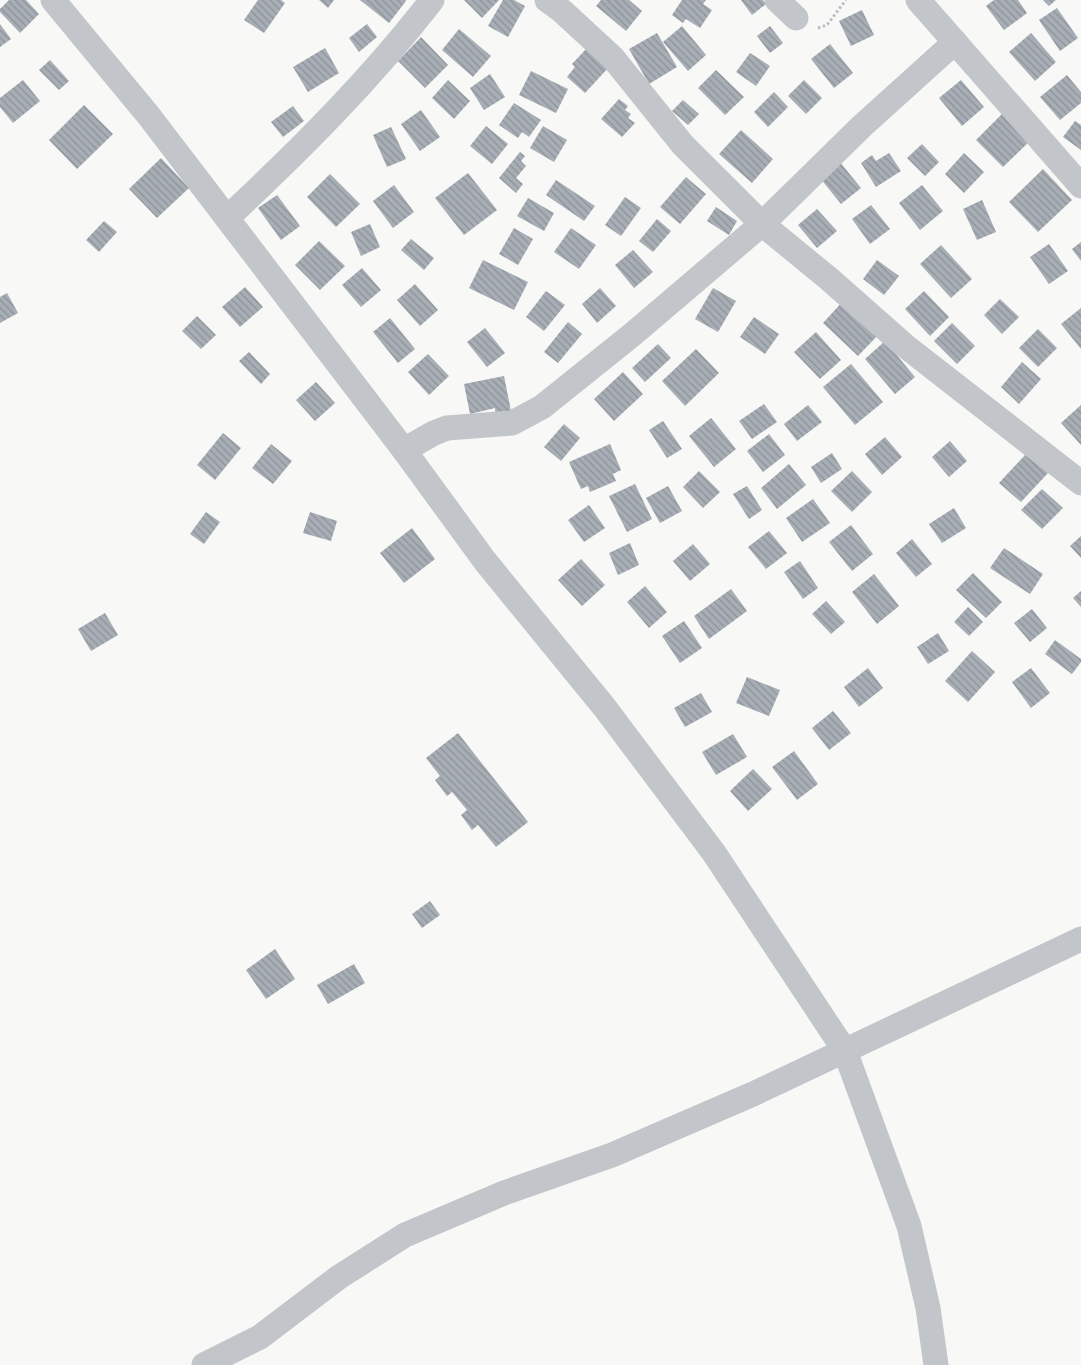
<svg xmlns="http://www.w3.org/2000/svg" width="1081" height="1365" font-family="Montserrat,sans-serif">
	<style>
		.building { fill: url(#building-back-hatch) }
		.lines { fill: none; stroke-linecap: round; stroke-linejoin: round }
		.path { stroke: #babdbf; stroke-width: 3; stroke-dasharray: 2.5 2.5; stroke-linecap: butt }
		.minor { stroke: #c2c5c9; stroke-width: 25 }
	</style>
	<defs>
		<pattern id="building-back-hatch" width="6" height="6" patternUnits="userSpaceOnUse" patternTransform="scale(1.25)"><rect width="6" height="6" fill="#a8aeb5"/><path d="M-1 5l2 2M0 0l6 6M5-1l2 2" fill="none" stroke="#8d9299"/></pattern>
	</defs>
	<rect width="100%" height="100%" fill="#f8f8f6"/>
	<g class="building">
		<path d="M9,0H26L39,14L20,33L0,12V9Z"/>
		<path d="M258,0H281L285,3L264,33L244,20Z"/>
		<path d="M319,0H334L328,8Z"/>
		<path d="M360,0H405L406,1L389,23Z"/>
		<path d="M464,0H499L482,18Z"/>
		<path d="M503,0H514L525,6L508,37L488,26Z"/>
		<path d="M601,0H629L642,11L626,31L596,6Z"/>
		<path d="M682,0H706L703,4L712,10L700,28L686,19L683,23L672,15Z"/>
		<path d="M741,0H763L766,4L752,15Z"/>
		<path d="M994,0H1018L1027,13L1004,30L986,6Z"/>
		<path d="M1043,0H1056L1049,6Z"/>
		<path d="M1057,8L1078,38L1060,51L1039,20Z"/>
		<path d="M862,10L874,35L851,46L839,21Z"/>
		<path d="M0,24L11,39L0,47Z"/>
		<path d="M367,24L377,37L359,52L349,38Z"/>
		<path d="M682,26L706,55L688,71L663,42Z"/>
		<path d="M770,26L783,43L770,53L757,36Z"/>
		<path d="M459,29L491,56L473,77L442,50Z"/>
		<path d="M657,33L677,67L649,84L629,49Z"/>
		<path d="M1031,33L1056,62L1035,81L1009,52Z"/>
		<path d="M421,37L448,65L425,88L398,61Z"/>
		<path d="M830,44L853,73L834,88L811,59Z"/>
		<path d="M325,48L339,73L308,92L293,67Z"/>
		<path d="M587,48L609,67L585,93L567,77L575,67L572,64Z"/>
		<path d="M750,53L770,66L756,86L736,72Z"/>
		<path d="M50,60L69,81L59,90L39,70Z"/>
		<path d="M716,70L744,97L725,115L698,88Z"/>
		<path d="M531,71L568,89L556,113L519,95Z"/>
		<path d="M490,74L505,97L484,110L470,88Z"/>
		<path d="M1067,75L1081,92V103L1060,120L1040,97Z"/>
		<path d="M23,80L40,101L13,123L0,107V98Z"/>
		<path d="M448,80L470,101L454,119L432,98Z"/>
		<path d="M804,80L822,98L806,114L788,96Z"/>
		<path d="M961,80L984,107L962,126L939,98Z"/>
		<path d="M774,92L788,107L768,127L754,112Z"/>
		<path d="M619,99L628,106L625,110L631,114L628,118L635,123L622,137L601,119Z"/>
		<path d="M683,100L699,114L688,125L672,111Z"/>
		<path d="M514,103L541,120L529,137L522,132L518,138L499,125Z"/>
		<path d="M84,105L113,134L77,169L49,140Z"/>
		<path d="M293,106L304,121L283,137L271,122Z"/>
		<path d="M421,110L440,137L420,151L401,124Z"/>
		<path d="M1003,113L1030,141L1003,167L976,140Z"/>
		<path d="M1075,121L1081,125V150L1063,137Z"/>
		<path d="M486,126L508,144L492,164L470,146Z"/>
		<path d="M543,126L567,140L554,162L530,148Z"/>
		<path d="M391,127L406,159L387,167L373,135Z"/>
		<path d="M741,130L773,159L752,183L719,154Z"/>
		<path d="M922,144L939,162L925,176L907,158Z"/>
		<path d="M520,152L525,156L521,161L526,166L516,178L523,184L516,193L499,178Z"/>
		<path d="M889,153L901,171L876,187L861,163L872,155L876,161Z"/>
		<path d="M964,153L984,172L964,193L945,174Z"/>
		<path d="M161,158L189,188L157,218L129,189Z"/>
		<path d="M840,162L861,188L841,204L820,178Z"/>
		<path d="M1043,169L1072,200L1038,232L1009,202Z"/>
		<path d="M468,173L497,210L464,235L435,198Z"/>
		<path d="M330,174L360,204L336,227L307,197Z"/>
		<path d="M686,177L706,194L680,224L660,207Z"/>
		<path d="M556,180L595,206L584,221L546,195Z"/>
		<path d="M394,185L414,212L393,228L373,201Z"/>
		<path d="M922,185L943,211L920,230L899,203Z"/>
		<path d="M277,195L300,226L281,240L258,208Z"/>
		<path d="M625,197L641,208L621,236L605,225Z"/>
		<path d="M528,198L554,213L544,231L517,216Z"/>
		<path d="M982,200L996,232L977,240L963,209Z"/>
		<path d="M871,205L890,229L870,244L852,219Z"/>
		<path d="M716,207L737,221L729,235L707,221Z"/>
		<path d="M817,209L837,231L817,248L798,225Z"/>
		<path d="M657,219L671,231L653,252L639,241Z"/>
		<path d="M104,221L117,232L99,252L86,240Z"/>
		<path d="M370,224L380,247L361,256L351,232Z"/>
		<path d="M514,228L533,239L518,265L499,254Z"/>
		<path d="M571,228L596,245L579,269L554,252Z"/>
		<path d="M411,239L434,258L424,270L401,250Z"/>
		<path d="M319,241L345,266L320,290L295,265Z"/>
		<path d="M1081,242V261L1072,249Z"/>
		<path d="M1049,244L1068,271L1049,284L1030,257Z"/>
		<path d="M941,245L972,279L951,298L920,264Z"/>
		<path d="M633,250L653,272L634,288L615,265Z"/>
		<path d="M483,260L528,282L514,310L469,288Z"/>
		<path d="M877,260L899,276L884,295L863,279Z"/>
		<path d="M362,268L381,290L361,307L342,285Z"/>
		<path d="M415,284L438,310L420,326L397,300Z"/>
		<path d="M245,287L263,307L240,327L222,307Z"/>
		<path d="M600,288L616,306L597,323L582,304Z"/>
		<path d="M713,288L736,301L718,332L695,319Z"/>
		<path d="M546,291L565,305L544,331L526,317Z"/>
		<path d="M924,291L949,317L930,336L905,309Z"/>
		<path d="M7,293L18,313L0,323V297Z"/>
		<path d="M845,299L880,333L858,356L823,323Z"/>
		<path d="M1000,299L1019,317L1002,334L984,315Z"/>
		<path d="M1081,308V349L1061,324Z"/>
		<path d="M197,316L216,335L201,349L182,331Z"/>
		<path d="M754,317L779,334L765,354L740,337Z"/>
		<path d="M390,318L415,349L398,363L373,332Z"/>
		<path d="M568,322L582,334L558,363L544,352Z"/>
		<path d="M952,323L975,346L957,364L934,341Z"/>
		<path d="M485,328L505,353L487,367L467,342Z"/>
		<path d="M1038,329L1057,348L1038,367L1019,348Z"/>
		<path d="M816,332L841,360L820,379L794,352Z"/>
		<path d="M885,341L915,377L895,394L865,359Z"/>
		<path d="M658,344L671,358L645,382L632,368Z"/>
		<path d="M696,349L719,373L685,406L662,381Z"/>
		<path d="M249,352L270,374L261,384L239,361Z"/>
		<path d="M428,354L449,376L429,395L408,372Z"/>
		<path d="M1022,362L1041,379L1019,404L1001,387Z"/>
		<path d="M851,364L883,402L855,425L823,387Z"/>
		<path d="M623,372L643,394L614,421L594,399Z"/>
		<path d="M504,376L512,416L496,419L495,408L470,414L464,384Z"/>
		<path d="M316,382L335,403L315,421L296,400Z"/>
		<path d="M764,404L777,422L752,439L739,421Z"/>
		<path d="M808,405L822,422L797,441L784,424Z"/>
		<path d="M1081,405V445L1061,423Z"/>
		<path d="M711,418L736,449L714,467L689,436Z"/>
		<path d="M663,421L682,449L667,458L649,430Z"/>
		<path d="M564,424L580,438L561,461L544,447Z"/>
		<path d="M223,433L241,448L215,480L197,465Z"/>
		<path d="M769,434L785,455L763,472L747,451Z"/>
		<path d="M885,437L902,457L882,475L865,454Z"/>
		<path d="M950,441L967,461L949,477L932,457Z"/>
		<path d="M271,444L292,461L273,484L252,468Z"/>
		<path d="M610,444L621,470L613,474L616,481L590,492L588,486L581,489L569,462Z"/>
		<path d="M832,453L842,469L821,483L811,467Z"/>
		<path d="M1026,454L1048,473L1021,502L999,483Z"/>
		<path d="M789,464L806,485L777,509L761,488Z"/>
		<path d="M699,471L720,492L703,508L683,487Z"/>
		<path d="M852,471L872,492L852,512L831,491Z"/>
		<path d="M635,484L652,519L627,532L609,496Z"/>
		<path d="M668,486L682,511L660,523L646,498Z"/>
		<path d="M747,486L762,510L749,519L733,494Z"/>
		<path d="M1042,489L1063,508L1042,529L1021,510Z"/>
		<path d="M813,499L830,523L802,542L786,518Z"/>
		<path d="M589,505L605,528L584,542L568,520Z"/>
		<path d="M954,508L966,528L942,543L929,524Z"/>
		<path d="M206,512L220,522L204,544L190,534Z"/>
		<path d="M310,512L337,521L331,541L303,533Z"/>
		<path d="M851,525L873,554L852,571L829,542Z"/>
		<path d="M412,528L435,559L404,583L380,553Z"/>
		<path d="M769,531L787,553L766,569L748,547Z"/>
		<path d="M1081,536V558L1070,546Z"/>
		<path d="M912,539L932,564L916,577L896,553Z"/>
		<path d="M630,543L639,565L618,575L609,553Z"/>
		<path d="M693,544L710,564L690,581L673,561Z"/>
		<path d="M1004,548L1043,574L1030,594L990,568Z"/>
		<path d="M581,559L605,585L582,606L558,580Z"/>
		<path d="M800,561L818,588L803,599L784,572Z"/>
		<path d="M973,573L1002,602L986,618L956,590Z"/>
		<path d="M874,574L899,606L877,624L852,592Z"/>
		<path d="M645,586L667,612L649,628L627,602Z"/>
		<path d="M731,589L747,611L709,639L694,616Z"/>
		<path d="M1081,591V607L1073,598Z"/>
		<path d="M826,601L845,622L831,634L812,614Z"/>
		<path d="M968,607L983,622L969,636L954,622Z"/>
		<path d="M1032,609L1047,628L1030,642L1014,623Z"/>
		<path d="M105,613L118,635L91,651L78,629Z"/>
		<path d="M684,621L702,648L680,663L662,636Z"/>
		<path d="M938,633L949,651L928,664L917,647Z"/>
		<path d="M1055,640L1081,659V662L1072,674L1045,654Z"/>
		<path d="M972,651L995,672L968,702L945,681Z"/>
		<path d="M868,668L883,688L859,707L844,687Z"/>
		<path d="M1031,668L1050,693L1031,708L1012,682Z"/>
		<path d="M747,677L780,690L769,716L736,703Z"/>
		<path d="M701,693L712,712L685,727L674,708Z"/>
		<path d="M833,711L851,733L829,750L812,728Z"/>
		<path d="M458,733L528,822L496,847L478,825L472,830L461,815L467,810L452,792L447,796L435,780L440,776L426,758Z"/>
		<path d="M733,734L747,757L716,775L702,752Z"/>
		<path d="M794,751L818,784L797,800L772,767Z"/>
		<path d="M753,769L772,789L748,811L730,791Z"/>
		<path d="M430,901L440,915L422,928L412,914Z"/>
		<path d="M275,949L295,979L266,999L246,970Z"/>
		<path d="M354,964L365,983L328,1004L317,985Z"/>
	</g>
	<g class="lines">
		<path class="path" d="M818,28L827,25L846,0"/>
		<g class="minor">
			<path d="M53,0L149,116L404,450L485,561L605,708L714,853L845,1051L909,1226L928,1308L936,1365"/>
			<path d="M547,0L562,11L613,58L683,145L762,224L828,278L904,345L1081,483"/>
			<path d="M777,0L796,18"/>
			<path d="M918,0L1081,186"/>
			<path d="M227,218C300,150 371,79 432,0"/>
			<path d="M404,450L434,433L447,428L512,423L542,407L633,334L762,224L862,126L955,42"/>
			<path d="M204,1365L260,1337L339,1277L405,1235L504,1193L612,1155L753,1094L1081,939"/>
		</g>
	</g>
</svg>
